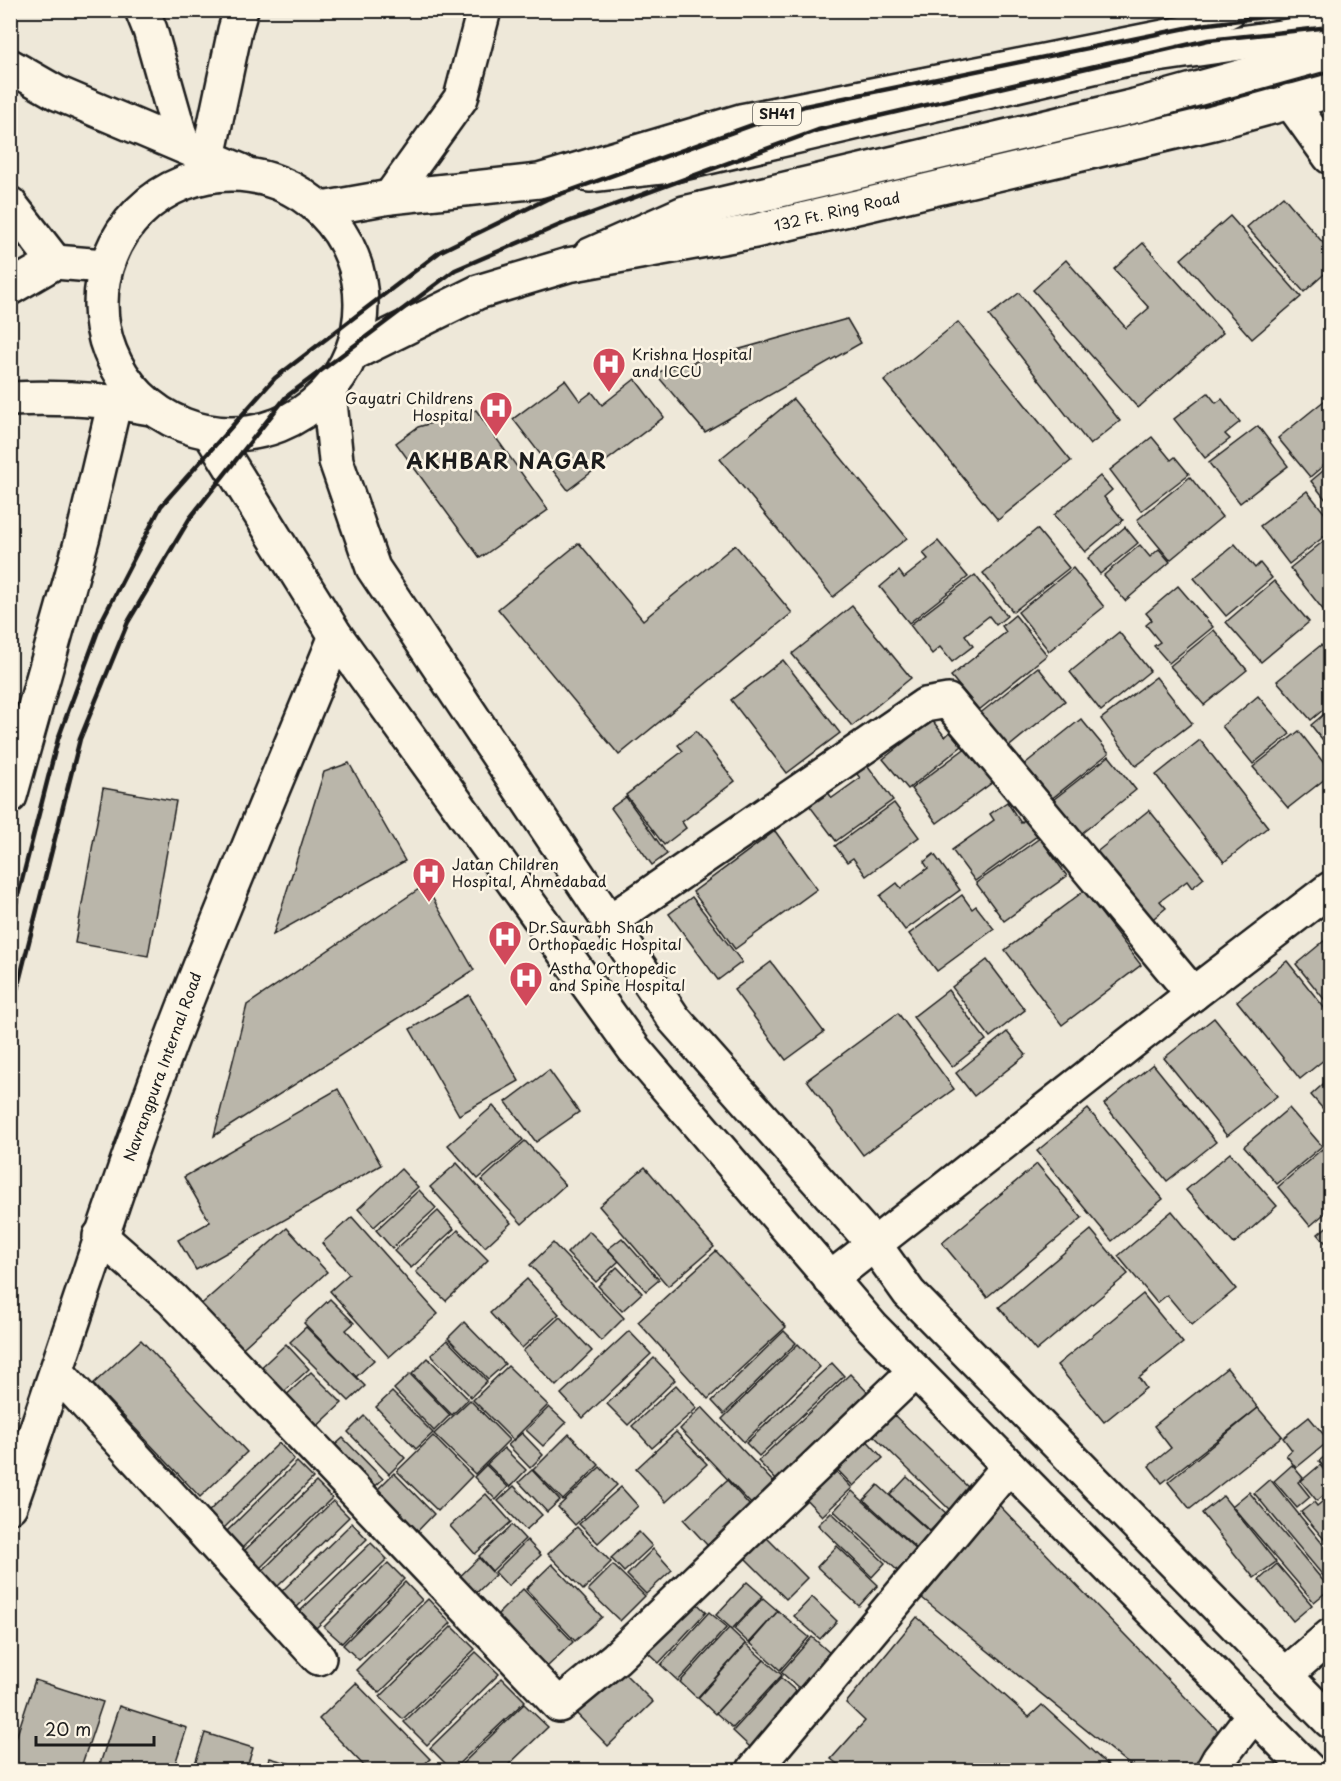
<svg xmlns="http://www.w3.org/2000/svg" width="1341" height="1781" font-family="'Playpen Sans',sans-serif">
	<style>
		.building { fill: #bab6aa; stroke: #1c1c1c; stroke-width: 1.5 }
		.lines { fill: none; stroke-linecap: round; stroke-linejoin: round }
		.minor-casing { stroke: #1c1c1c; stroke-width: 38 }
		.major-casing { stroke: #1c1c1c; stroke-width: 38 }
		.minor { stroke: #fcf5e5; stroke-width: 33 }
		.major { stroke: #fcf5e5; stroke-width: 33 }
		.rail { stroke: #1c1c1c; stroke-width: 4.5 }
		.labels { text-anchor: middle; stroke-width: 5; stroke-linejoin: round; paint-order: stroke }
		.shield { fill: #fcf5e5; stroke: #5f5d58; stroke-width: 1.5 }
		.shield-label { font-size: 14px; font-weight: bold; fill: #1c1c1c }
		.street-label { font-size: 15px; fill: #1c1c1c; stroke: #fcf5e5 }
		.poi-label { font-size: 15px; fill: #1c1c1c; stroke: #fcf5e5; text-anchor: start }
		.district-label { font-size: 21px; font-weight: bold; letter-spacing: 1.5px; fill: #1c1c1c; stroke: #fcf5e5 }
	</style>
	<rect width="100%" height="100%" fill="#eee8d9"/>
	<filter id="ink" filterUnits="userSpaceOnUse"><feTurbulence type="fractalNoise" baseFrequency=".0167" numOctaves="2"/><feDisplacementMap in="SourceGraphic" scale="12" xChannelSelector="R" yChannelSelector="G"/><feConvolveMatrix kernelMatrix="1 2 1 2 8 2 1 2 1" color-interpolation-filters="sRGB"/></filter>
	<g filter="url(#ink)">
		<g class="building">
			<path d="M1283,196L1330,251V269L1304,292L1247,227Z"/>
			<path d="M1230,216L1301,297L1252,339L1181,259Z"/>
			<path d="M1143,243L1223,333L1138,408L1033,290L1066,260L1126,328L1149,308L1114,269Z"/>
			<path d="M1019,293L1120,421L1090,445L989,316Z"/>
			<path d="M847,319L861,343L705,432L655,373Z"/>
			<path d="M958,322L1071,461L998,520L884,381Z"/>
			<path d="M635,379L664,417L568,490L513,419L565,380L580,401L592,392L602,405Z"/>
			<path d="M1208,393L1216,403L1222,399L1240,422L1225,434L1230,439L1205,458L1174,419Z"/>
			<path d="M1330,396V460L1310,477L1278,438Z"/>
			<path d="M793,399L907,538L833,597L720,459Z"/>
			<path d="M476,410L548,510L480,558L396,443L418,427Z"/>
			<path d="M1258,426L1288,466L1240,503L1209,463Z"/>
			<path d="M1152,437L1171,460L1175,457L1189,474L1141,511L1110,470Z"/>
			<path d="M1330,465V505L1311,481Z"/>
			<path d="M1100,476L1112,490L1104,497L1123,520L1085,552L1054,515Z"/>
			<path d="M1190,477L1222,517L1170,560L1137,520Z"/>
			<path d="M1307,491L1330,520V532L1289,564L1260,526Z"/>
			<path d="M1125,527L1138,543L1100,574L1088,558Z"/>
			<path d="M1037,529L1069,568L1013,612L983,573Z"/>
			<path d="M1330,536V606L1324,611L1290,568Z"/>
			<path d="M938,541L968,577L909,623L880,587L899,571L904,578L928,559L923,553Z"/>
			<path d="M579,543L643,620L735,545L792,613L619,755L498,609Z"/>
			<path d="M1235,544L1255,568L1260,563L1272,578L1226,616L1194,578Z"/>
			<path d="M1140,545L1150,557L1159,549L1170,562L1125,601L1104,575Z"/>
			<path d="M1073,568L1104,607L1049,651L1018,612Z"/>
			<path d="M975,575L1007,616L996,625L989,616L965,635L973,646L952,662L940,647L932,654L910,625Z"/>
			<path d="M1274,581L1309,622L1261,662L1226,622Z"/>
			<path d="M1178,586L1213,627L1169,663L1154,646L1160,642L1146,625L1152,620L1146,613Z"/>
			<path d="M852,606L911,678L852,726L792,654Z"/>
			<path d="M1015,615L1047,655L979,710L951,676L1006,632L1002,626Z"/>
			<path d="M1214,630L1247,670L1204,705L1170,666Z"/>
			<path d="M1119,632L1150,671L1101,711L1070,672Z"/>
			<path d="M1321,645L1330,656V704L1311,720L1277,681Z"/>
			<path d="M783,660L840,733L787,773L731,700Z"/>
			<path d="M1038,667L1065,701L1006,749L978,715Z"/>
			<path d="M1156,677L1192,723L1136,766L1101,719Z"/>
			<path d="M1258,696L1290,734L1253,764L1222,726Z"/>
			<path d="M1330,709V749L1311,725Z"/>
			<path d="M1081,719L1109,753L1050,800L1022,766Z"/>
			<path d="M932,720L945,737L950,732L962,746L908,789L883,759Z"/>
			<path d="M696,731L735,781L682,822L686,828L664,845L626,795L683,751L678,745Z"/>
			<path d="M1299,731L1330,771V775L1288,808L1253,767Z"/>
			<path d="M1200,740L1268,827L1224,862L1156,775Z"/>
			<path d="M967,747L993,782L937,823L911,789Z"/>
			<path d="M1109,756L1136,790L1077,837L1049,803Z"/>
			<path d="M865,762L893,800L836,841L809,805L827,791L832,798L860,778L854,770Z"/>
			<path d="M349,763L405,861L273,935L324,772Z"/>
			<path d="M103,788L176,801L148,956L75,943Z"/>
			<path d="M626,797L667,854L652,865L611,808Z"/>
			<path d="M1007,802L1021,823L1025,819L1037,836L975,881L952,850L994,820L990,814Z"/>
			<path d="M894,803L919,837L866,876L853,858L847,862L835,846Z"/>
			<path d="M1149,810L1204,878L1192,888L1187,881L1160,901L1166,908L1149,922L1094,854Z"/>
			<path d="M775,831L817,889L735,949L693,892Z"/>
			<path d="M1040,838L1067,876L1004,921L976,883Z"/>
			<path d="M934,854L960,890L905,930L880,896L897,883L901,888L928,868L924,862Z"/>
			<path d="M425,885L474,970L214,1136L247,1005Z"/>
			<path d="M1084,891L1141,965L1062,1025L1005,950Z"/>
			<path d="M962,895L972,909L976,906L994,929L937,971L909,934Z"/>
			<path d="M692,897L742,962L718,980L669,914Z"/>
			<path d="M1330,936V1000L1327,1003L1296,964Z"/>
			<path d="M987,960L1025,1010L990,1037L952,987Z"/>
			<path d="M1287,961L1330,1015V1055L1300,1079L1237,1001Z"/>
			<path d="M771,962L824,1032L786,1060L734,990Z"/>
			<path d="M948,990L986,1040L952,1067L913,1017Z"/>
			<path d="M469,995L519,1081L459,1115L410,1029Z"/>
			<path d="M898,1013L954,1089L863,1155L807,1080Z"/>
			<path d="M1214,1018L1277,1096L1227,1136L1164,1058Z"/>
			<path d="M1007,1032L1026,1055L974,1096L956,1073Z"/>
			<path d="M1153,1064L1216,1142L1167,1181L1104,1104Z"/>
			<path d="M549,1070L579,1112L536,1142L506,1102Z"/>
			<path d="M1330,1078V1117L1311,1095Z"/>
			<path d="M338,1089L381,1165L196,1270L178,1240L210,1222L184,1177Z"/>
			<path d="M493,1106L523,1140L478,1179L448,1145Z"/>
			<path d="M1289,1108L1322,1146L1277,1184L1244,1146Z"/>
			<path d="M1088,1109L1163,1199L1112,1241L1037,1151Z"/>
			<path d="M525,1141L565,1185L522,1224L482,1180Z"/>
			<path d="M1322,1149L1330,1160V1209L1310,1226L1278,1187Z"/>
			<path d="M1230,1153L1277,1206L1234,1244L1186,1190Z"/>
			<path d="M457,1163L511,1223L485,1247L430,1187Z"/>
			<path d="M1037,1164L1082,1218L987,1297L942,1243Z"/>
			<path d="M645,1167L714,1247L668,1286L599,1206Z"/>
			<path d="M401,1169L418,1187L374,1227L358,1209Z"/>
			<path d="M419,1190L436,1208L392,1248L376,1230Z"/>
			<path d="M438,1211L454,1229L411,1268L394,1251Z"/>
			<path d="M1172,1211L1236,1289L1192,1325L1167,1295L1157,1303L1118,1256Z"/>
			<path d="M352,1217L438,1314L389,1357L330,1291L349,1274L322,1243Z"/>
			<path d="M1330,1224V1248L1318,1234Z"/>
			<path d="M287,1228L327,1272L236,1354L196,1309Z"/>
			<path d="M458,1230L488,1260L446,1301L416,1272Z"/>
			<path d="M1091,1230L1128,1274L1036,1351L999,1307Z"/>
			<path d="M589,1231L619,1261L596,1282L567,1253Z"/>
			<path d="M622,1238L659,1280L646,1291L608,1249Z"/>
			<path d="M553,1243L624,1318L601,1341L530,1265Z"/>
			<path d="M716,1251L786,1327L708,1399L638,1322Z"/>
			<path d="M617,1267L642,1293L622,1311L598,1286Z"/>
			<path d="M527,1279L559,1314L522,1348L490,1313Z"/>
			<path d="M1143,1294L1183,1343L1139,1378L1146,1388L1104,1422L1057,1365Z"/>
			<path d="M330,1299L354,1323L346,1330L374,1360L356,1377L304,1323Z"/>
			<path d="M560,1317L592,1351L556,1386L523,1351Z"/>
			<path d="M464,1322L505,1364L488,1379L448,1338Z"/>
			<path d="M306,1327L365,1386L349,1401L290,1342Z"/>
			<path d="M629,1331L651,1354L583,1418L561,1394Z"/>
			<path d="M784,1331L796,1343L724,1414L712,1401Z"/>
			<path d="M141,1340L247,1452L200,1497L93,1384Z"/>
			<path d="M447,1340L487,1381L471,1397L431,1355Z"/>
			<path d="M286,1344L309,1369L276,1399L253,1375Z"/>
			<path d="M798,1344L820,1367L744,1442L722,1419Z"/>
			<path d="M428,1358L468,1399L452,1415L412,1374Z"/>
			<path d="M654,1358L675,1380L628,1425L607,1404Z"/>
			<path d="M832,1363L844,1376L759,1456L746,1443Z"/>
			<path d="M508,1366L548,1405L513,1440L473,1400Z"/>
			<path d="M1227,1368L1258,1408L1162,1483L1149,1466L1171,1448L1154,1426Z"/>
			<path d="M311,1372L342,1403L310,1433L280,1401Z"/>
			<path d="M410,1374L450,1415L434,1431L394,1389Z"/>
			<path d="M850,1374L871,1396L779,1483L758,1461Z"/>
			<path d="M676,1385L697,1408L652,1448L632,1426Z"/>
			<path d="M392,1392L433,1433L416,1449L376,1407Z"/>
			<path d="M470,1400L509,1440L475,1474L434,1434Z"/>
			<path d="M549,1407L566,1423L543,1446L526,1430Z"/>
			<path d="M702,1407L774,1483L752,1505L680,1429Z"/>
			<path d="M1258,1408L1282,1436L1190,1509L1168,1482Z"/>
			<path d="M890,1411L972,1491L952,1512L870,1432Z"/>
			<path d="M364,1416L405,1458L389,1474L348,1432Z"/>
			<path d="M1309,1417L1329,1441L1296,1468L1286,1455L1292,1450L1283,1438Z"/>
			<path d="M676,1432L707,1464L666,1502L636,1469Z"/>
			<path d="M522,1433L543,1455L530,1468L508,1445Z"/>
			<path d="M860,1433L883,1458L853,1486L830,1462Z"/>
			<path d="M569,1434L599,1465L563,1500L533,1470Z"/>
			<path d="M433,1436L472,1476L438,1511L397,1471Z"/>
			<path d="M343,1438L383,1479L366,1495L326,1453Z"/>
			<path d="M279,1443L294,1459L223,1529L207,1513Z"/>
			<path d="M504,1448L526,1470L510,1487L487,1464Z"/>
			<path d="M1330,1452V1475L1319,1461Z"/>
			<path d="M297,1462L313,1478L242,1548L226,1532Z"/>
			<path d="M829,1464L852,1488L822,1516L799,1492Z"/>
			<path d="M486,1465L508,1487L496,1500L474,1477Z"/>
			<path d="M1292,1465L1303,1478L1298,1482L1310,1497L1297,1508L1274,1481Z"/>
			<path d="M1320,1465L1330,1478V1490L1317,1501L1301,1481Z"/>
			<path d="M600,1467L617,1485L575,1525L558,1507Z"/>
			<path d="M532,1470L560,1500L547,1512L519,1482Z"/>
			<path d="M394,1473L434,1514L411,1538L370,1497Z"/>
			<path d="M907,1477L947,1514L930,1531L890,1495Z"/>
			<path d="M1270,1479L1330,1553V1584L1254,1493Z"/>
			<path d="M727,1480L751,1507L708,1546L684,1520Z"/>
			<path d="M316,1482L332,1498L260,1568L244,1551Z"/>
			<path d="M878,1485L932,1534L917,1549L864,1500Z"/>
			<path d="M514,1486L542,1515L526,1530L498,1501Z"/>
			<path d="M621,1487L638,1506L598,1543L579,1524Z"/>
			<path d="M852,1491L919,1552L900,1573L834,1511Z"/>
			<path d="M1249,1492L1330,1589L1314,1602L1232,1506Z"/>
			<path d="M1330,1493V1509L1323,1499Z"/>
			<path d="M486,1494L511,1522L475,1554L450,1526Z"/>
			<path d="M1223,1496L1276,1562L1254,1578L1202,1513Z"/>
			<path d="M333,1501L349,1517L277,1587L262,1571Z"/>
			<path d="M1323,1501L1330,1511V1543L1329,1545L1301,1512L1314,1502L1317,1506Z"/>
			<path d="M999,1505L1221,1734L1193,1770H1136L922,1598Z"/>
			<path d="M831,1512L885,1563L872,1577L818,1525Z"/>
			<path d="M352,1523L367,1539L295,1609L280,1593Z"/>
			<path d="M512,1525L525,1539L492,1571L479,1556Z"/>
			<path d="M577,1527L611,1562L583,1590L548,1554Z"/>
			<path d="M758,1529L807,1578L786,1599L737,1550Z"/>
			<path d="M639,1532L652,1546L624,1572L611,1558Z"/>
			<path d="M527,1540L541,1555L508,1586L495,1572Z"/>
			<path d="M371,1543L387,1559L316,1628L299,1612Z"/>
			<path d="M837,1546L878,1585L859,1606L817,1567Z"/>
			<path d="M653,1549L672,1570L646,1594L627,1575Z"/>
			<path d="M479,1558L495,1575L467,1602L451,1585Z"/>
			<path d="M388,1563L404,1579L342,1643L324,1627Z"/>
			<path d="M552,1564L602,1617L575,1641L526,1589Z"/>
			<path d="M1277,1564L1312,1605L1293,1621L1259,1580Z"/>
			<path d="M613,1565L645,1596L620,1621L588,1590Z"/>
			<path d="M405,1582L422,1600L359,1660L343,1645Z"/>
			<path d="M747,1582L763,1596L732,1629L716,1615Z"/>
			<path d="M523,1589L573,1642L547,1667L497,1615Z"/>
			<path d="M688,1595L706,1612L659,1663L641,1646Z"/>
			<path d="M812,1597L837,1621L820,1639L794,1616Z"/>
			<path d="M763,1598L778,1611L749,1643L734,1629Z"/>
			<path d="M428,1599L451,1623L379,1693L356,1670Z"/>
			<path d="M778,1611L809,1637L780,1670L750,1643Z"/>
			<path d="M709,1612L727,1627L678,1681L661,1665Z"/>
			<path d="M917,1617L1029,1717L1042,1705L1113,1770H845L831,1759L865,1721L846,1703Z"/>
			<path d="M452,1626L475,1649L403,1719L380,1697Z"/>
			<path d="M729,1628L746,1644L697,1698L680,1682Z"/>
			<path d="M812,1637L831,1654L800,1689L781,1672Z"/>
			<path d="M746,1644L764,1660L715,1714L698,1698Z"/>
			<path d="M476,1652L499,1674L427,1745L404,1722Z"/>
			<path d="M764,1660L782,1675L733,1728L716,1713Z"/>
			<path d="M620,1669L653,1702L608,1746L575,1712Z"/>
			<path d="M502,1678L525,1701L452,1770L430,1748Z"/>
			<path d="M781,1678L798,1693L750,1747L733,1731Z"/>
			<path d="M35,1680L103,1702L80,1770H10V1756Z"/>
			<path d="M356,1683L430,1759L418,1770H368L319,1719Z"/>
			<path d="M524,1704L548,1727L503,1770H456Z"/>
			<path d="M119,1706L187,1728L173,1770H98Z"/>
			<path d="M205,1733L253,1748L246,1770H193Z"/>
			<path d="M270,1758L312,1770H266Z"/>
		</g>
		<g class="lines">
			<defs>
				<g id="minor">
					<path d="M142,10L150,30L183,146"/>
					<path d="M1290,101L1330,157"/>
					<path d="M208,157L235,30L241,10"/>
					<path d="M589,175L670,166L1123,60L1330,30"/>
					<path d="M390,197L461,98L484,10"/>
					<path d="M590,255L684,213L1135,106L1330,52"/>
					<path d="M10,796L83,536L115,401"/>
					<path d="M609,922L925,705L948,701L1193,994"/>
					<path d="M100,1236L172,1299L559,1705L616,1658L915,1371"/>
					<path d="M830,1279L1193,994L1330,889"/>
					<path d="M57,1372L319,1658"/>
					<path d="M10,1506C68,1342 119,1175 182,1012C231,886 285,761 336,636"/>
					<path d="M1285,1675L1330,1636"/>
					<path d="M754,1770L1009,1466"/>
					<path d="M1213,1770L1219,1759L1253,1715"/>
				</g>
				<g id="major">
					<path d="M10,66L57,93L241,171"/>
					<circle cx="231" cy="304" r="130"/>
					<path d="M10,204L55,262"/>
					<path d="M322,209L390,197L539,181L741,121L1184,33L1230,10"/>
					<path d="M10,288L55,262L104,266"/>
					<path d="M352,354L478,292L568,265L755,231L1213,123L1330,91"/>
					<path d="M329,392L336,461L373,568L674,1019L874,1244L909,1293L1330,1721"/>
					<path d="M10,399C58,397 104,399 151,408"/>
					<path d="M210,433L336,636L634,1049L872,1327L1309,1770"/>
				</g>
			</defs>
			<use href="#minor" class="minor-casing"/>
			<use href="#major" class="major-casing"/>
			<use href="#minor" class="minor"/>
			<use href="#major" class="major"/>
			<g class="rail">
				<path d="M10,927L58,739L102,620L161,506L275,378L441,251L547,199L805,106L1201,25L1317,10"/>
				<path d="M10,1017L80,739L128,622L190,518L286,397L455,270L562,224L818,130L1208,40L1330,27"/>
			</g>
		</g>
	</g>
	<defs>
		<symbol id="hospital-pin" viewBox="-11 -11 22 30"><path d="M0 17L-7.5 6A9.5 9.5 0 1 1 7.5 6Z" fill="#d1495b" stroke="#fcf5e5"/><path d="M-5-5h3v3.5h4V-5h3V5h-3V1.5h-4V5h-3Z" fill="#fff"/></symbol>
	</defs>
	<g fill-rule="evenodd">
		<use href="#hospital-pin" x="590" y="345" width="38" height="52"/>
		<use href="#hospital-pin" x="477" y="389" width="38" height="52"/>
		<use href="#hospital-pin" x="410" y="855" width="38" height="52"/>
		<use href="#hospital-pin" x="486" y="918" width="38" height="52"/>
		<use href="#hospital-pin" x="507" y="959" width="38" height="52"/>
	</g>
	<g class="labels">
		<rect class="shield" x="753" y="103" width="48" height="22" rx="4.5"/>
		<g class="shield-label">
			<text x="777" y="119">SH41</text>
		</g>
		<g class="street-label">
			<text transform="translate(837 212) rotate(-13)" y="5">132 Ft. Ring Road</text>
			<text transform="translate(163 1067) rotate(-70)" y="5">Navrangpura Internal Road</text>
		</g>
		<g class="poi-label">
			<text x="632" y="360">Krishna Hospital<tspan x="632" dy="17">and ICCU</tspan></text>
			<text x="473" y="404" text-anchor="end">Gayatri Childrens<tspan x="473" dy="17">Hospital</tspan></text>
			<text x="452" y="870">Jatan Children<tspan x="452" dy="17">Hospital, Ahmedabad</tspan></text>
			<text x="528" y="933">Dr.Saurabh Shah<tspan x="528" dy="17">Orthopaedic Hospital</tspan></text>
			<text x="549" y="974">Astha Orthopedic<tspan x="549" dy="17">and Spine Hospital</tspan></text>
		</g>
		<g class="district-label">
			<text x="507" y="469">AKHBAR NAGAR</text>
		</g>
	</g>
	<rect width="1341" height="1781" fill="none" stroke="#fcf5e5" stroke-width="36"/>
	<rect x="18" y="18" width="1305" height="1745" fill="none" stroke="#1c1c1c" stroke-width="2" filter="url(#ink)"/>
	<path d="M36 1736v9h118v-9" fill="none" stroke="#1c1c1c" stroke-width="3"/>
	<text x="45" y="1736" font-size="18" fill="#1c1c1c" stroke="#fcf5e5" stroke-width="4.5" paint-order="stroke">20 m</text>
</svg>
